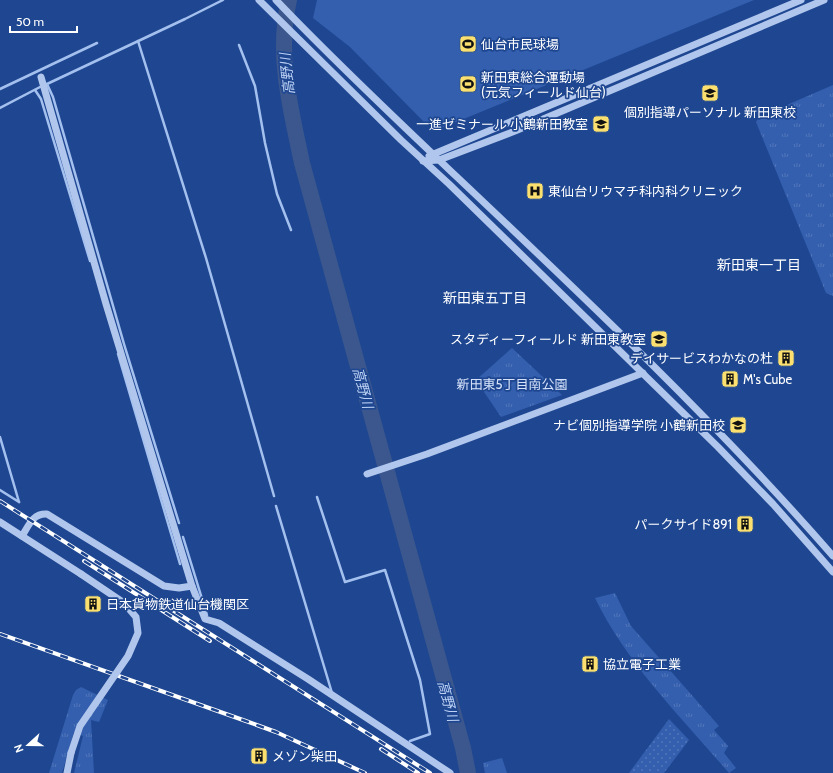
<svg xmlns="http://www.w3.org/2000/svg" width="833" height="773" font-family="Cabin,'Noto Sans JP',sans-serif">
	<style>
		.grass { fill: url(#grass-dots) }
		.park { fill: url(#park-tufts) }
		.garden { fill: #335fae }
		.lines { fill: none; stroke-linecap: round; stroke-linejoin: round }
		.stream { stroke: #a4c0ef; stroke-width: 2.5 }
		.river { stroke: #3b578d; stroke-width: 16 }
		.minor { stroke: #b0c6ed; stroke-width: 7 }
		.rail-casing { stroke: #fff; stroke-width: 4 }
		.rail { stroke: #1f4791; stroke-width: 2.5; stroke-dasharray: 8; stroke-linecap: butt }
		.minor-bridge { stroke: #b0c6ed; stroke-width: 7 }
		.labels { text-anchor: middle; stroke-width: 3.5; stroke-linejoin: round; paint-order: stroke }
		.poi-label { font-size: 13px; fill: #fff; stroke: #1f4791; text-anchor: start }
		.park-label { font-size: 13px; fill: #d6e3fa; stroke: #1f4791 }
		.water-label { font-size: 14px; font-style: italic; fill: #bcd1f4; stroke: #1f4791 }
		.neighbourhood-label { font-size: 14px; fill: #fff; stroke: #1f4791 }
	</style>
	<defs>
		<pattern id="grass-dots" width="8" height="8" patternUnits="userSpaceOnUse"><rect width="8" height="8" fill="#335fae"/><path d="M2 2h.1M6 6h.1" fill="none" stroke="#5277ba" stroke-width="1.8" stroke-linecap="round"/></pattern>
		<pattern id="park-tufts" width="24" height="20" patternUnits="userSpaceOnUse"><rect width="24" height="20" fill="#335fae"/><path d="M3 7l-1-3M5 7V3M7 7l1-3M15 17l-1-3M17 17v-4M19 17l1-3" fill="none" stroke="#5277ba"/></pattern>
	</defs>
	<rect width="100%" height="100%" fill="#1f4791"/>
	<path class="grass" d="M669,719L689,740L664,773H629Z"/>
	<g class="park">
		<path d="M833,85V296L826,293L756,122L759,117Z"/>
		<path d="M512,348L562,395L501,417L476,380Z"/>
		<path d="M615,593L631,626L719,726L714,730L728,746L724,753L736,768L729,773C681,717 627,664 595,598Z"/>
		<path d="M81,687L108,700L99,722L91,720L94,773H74L83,736L74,732L62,773H49L73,695L76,690Z"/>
		<path d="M502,758L507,773H485L483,763Z"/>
	</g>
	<path class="garden" d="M317,0H754L444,127L424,122L350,47L313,18Z"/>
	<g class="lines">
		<g class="stream">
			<path d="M138,41L206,258L274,496"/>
			<path d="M239,45L255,86L265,143L277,194L291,230"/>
			<path d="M47,84L53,97L124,344L179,523"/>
			<path d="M47,84L185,19L223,0"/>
			<path d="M0,89L97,43"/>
			<path d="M35,90L41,99L90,261"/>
			<path d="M0,108L42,86"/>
			<path d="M118,354L180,564"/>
			<path d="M0,437L19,502"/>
			<path d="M0,490L19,502"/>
			<path d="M317,497L345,582L385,570L420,680L430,734L410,741"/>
			<path d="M276,506L332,693"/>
			<path d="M183,537L207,615"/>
		</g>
		<path class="river" d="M289,0C276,55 291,110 302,163L463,748L468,773"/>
		<g class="minor">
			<path d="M259,0L401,140L449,184L718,447L773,504L833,572"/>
			<path d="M276,0C334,61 396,119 457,177C586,299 716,422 833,556"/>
			<path d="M429,156L801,0"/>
			<path d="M423,161L439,160L515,131L824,0"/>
			<path d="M367,474L427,454L643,373"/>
			<path d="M0,522L81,574"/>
			<path d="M22,536C29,525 33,513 47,514L164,586L179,588L192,586L106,304L41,77"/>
			<path d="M192,586L205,619L219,623L308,679L450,773"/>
			<path d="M67,773L71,753"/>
		</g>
		<defs>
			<g id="rail">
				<path d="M0,501L430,773"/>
				<path d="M84,561L210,641"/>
				<path d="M0,634L243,720L276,732L365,773"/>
				<path d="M381,749L418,773"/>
			</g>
		</defs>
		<use href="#rail" class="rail-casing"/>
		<use href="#rail" class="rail"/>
		<path class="minor-bridge" d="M71,753L80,726L128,656L138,633L136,617L124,603L81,574"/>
	</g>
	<defs>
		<symbol id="stadium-square" viewBox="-11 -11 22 22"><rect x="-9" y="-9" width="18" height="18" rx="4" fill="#fbe070" stroke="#1f4791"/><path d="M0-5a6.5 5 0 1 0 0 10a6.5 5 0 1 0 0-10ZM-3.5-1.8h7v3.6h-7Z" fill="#111"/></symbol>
		<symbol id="school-square" viewBox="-11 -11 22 22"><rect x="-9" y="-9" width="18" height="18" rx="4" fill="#fbe070" stroke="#1f4791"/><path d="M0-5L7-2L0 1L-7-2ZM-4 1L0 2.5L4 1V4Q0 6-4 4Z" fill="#111"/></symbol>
		<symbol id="hospital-square" viewBox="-11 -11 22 22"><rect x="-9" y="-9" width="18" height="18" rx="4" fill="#fbe070" stroke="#1f4791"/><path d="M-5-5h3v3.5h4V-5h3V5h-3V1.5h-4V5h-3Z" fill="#111"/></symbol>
		<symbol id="building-square" viewBox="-11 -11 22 22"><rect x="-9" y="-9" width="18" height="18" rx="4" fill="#fbe070" stroke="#1f4791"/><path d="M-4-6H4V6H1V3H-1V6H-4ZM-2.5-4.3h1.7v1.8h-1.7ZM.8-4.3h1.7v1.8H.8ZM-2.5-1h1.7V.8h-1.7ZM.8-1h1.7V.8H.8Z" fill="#111"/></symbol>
	</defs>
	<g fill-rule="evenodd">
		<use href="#stadium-square" x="458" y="34" width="20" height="20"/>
		<use href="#stadium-square" x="458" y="74" width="20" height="20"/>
		<use href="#school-square" x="700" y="83" width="20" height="20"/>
		<use href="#school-square" x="591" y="114" width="20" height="20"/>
		<use href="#hospital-square" x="525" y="181" width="20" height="20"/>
		<use href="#school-square" x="649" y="329" width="20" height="20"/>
		<use href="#building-square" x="776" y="348" width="20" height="20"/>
		<use href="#building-square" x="720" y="369" width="20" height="20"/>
		<use href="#school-square" x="728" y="415" width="20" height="20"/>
		<use href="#building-square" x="735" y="514" width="20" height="20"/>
		<use href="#building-square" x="83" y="594" width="20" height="20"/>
		<use href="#building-square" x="580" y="654" width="20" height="20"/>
		<use href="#building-square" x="249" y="746" width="20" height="20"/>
	</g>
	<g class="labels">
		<g class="poi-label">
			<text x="481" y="49">仙台市民球場</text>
			<text x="481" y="82">新田東総合運動場<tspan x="481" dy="15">(元気フィールド仙台)</tspan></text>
			<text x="710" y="117" text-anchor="middle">個別指導パーソナル 新田東校</text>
			<text x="588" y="129" text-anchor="end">一進ゼミナール 小鶴新田教室</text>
			<text x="548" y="196">東仙台リウマチ科内科クリニック</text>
			<text x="646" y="344" text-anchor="end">スタディーフィールド 新田東教室</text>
			<text x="773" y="363" text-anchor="end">デイサービスわかなの杜</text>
			<text x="743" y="384">M's Cube</text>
			<text x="725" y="430" text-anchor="end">ナビ個別指導学院 小鶴新田校</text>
			<text x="732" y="529" text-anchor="end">パークサイド891</text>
			<text x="106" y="609">日本貨物鉄道仙台機関区</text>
			<text x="603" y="669">協立電子工業</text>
			<text x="272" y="761">メゾン柴田</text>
		</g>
		<g class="park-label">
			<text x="512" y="389">新田東5丁目南公園</text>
		</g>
		<g class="water-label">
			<text transform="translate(287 74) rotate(-96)" y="5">高野川</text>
			<text transform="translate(363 388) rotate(75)" y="5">高野川</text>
			<text transform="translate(448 701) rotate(75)" y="5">高野川</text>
		</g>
		<g class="neighbourhood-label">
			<text x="759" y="270">新田東一丁目</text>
			<text x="485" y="303">新田東五丁目</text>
		</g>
	</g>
	<g transform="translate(28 745) rotate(249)" stroke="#1f4791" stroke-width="3" paint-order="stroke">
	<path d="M0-3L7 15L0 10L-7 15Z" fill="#ffffff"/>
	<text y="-6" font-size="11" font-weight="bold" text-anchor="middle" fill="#ffffff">N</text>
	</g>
	<path d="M10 26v6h67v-6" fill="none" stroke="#ffffff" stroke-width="2"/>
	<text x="16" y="26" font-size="12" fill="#ffffff" stroke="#1f4791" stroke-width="3" paint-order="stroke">50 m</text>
</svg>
